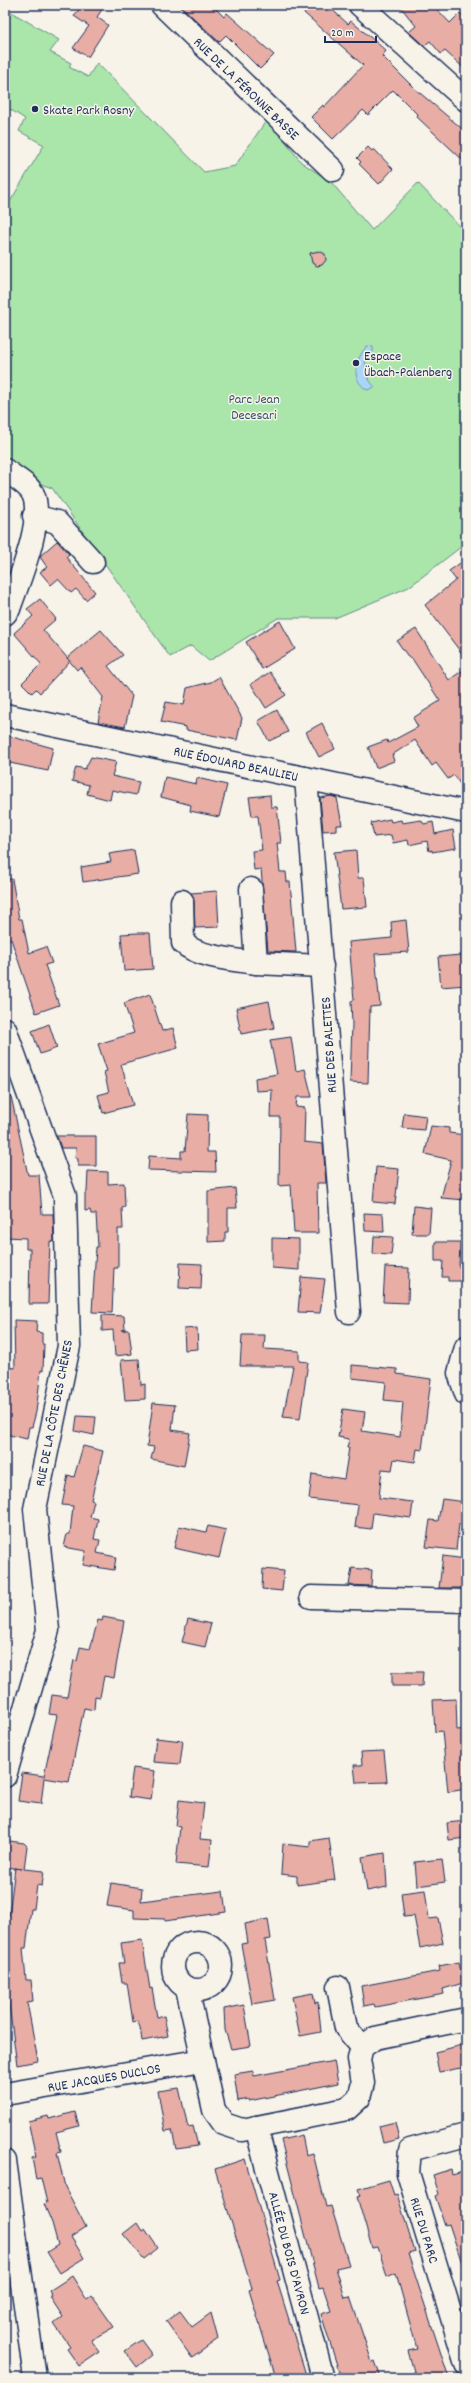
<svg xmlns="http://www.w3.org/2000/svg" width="471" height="2383" font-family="Dekko,sans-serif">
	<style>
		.green { fill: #aae5aa; stroke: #628a84 }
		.water { fill: #abd5f6; stroke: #7193b9 }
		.building { fill: #e8aea5; stroke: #1b2f5e }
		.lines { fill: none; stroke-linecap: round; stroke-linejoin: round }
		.minor-casing { stroke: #1b2f5e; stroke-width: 25 }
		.minor { stroke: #f7f3e8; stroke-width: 22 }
		.poi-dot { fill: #1b2f5e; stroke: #f7f3e8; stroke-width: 1.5 }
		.labels { text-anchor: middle; stroke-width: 3; stroke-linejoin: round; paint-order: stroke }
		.street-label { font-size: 14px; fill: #1b2f5e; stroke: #f7f3e8 }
		.poi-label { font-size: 14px; fill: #1b2f5e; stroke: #f7f3e8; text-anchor: start }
		.park-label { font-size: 14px; fill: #38536d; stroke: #f7f3e8 }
	</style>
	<rect width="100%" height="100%" fill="#f7f3e8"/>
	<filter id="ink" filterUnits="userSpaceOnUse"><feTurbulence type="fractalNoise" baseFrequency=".025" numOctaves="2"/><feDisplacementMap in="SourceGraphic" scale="8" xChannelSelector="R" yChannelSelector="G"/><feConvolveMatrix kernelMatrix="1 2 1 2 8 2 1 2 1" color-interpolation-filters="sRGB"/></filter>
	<g filter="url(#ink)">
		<path class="green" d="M6,9L59,40L50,52L71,63L69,67L88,77L97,63L204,172L235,166L268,118L301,162L331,182L372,230L418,183L462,229L466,234V543L409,587L335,618H278L209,661L191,646L170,657L52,488L35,482L5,457V210L44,145L19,131L25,119L5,106Z"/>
		<path class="water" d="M367,346L373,347V352L366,355C365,367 365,378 375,387L367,390C349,378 356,359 367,346Z"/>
		<g class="building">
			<path d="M82,5H105L97,17L108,25L88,57L73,48L89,26L74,16Z"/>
			<path d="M180,5H212L224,17L227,13L274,55L260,69L226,35L219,42Z"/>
			<path d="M295,5H327L348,24L351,21L376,42L386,51L382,56L414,88L466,132V163L417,117L418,115L393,90L368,115L363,110L333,139L311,117L323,105L324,107L363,65Z"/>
			<path d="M399,5H433L450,23L460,13L466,20V70L445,51L441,54L430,41L424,46L409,32L416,26Z"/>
			<path d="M368,147L372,151L374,149L393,169L379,184L359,164L361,162L357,158Z"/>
			<path d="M319,251L325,254L326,260L322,265L317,266L312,263L310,253Z"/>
			<path d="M57,541L69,554L66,557L95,592L86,600L76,589L71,593L58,579L51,585L40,572L47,567L40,557L41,555Z"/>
			<path d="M466,559V659L425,605L456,580L449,571Z"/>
			<path d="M40,599L56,619L43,630L70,661L40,693L36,689L32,693L22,683L41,664L14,633L33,616L27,609Z"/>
			<path d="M280,621L295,649L262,669L246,642Z"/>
			<path d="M416,629L449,680L466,668V793L454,775L448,779L436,763L432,766L415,740L392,755L394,761L376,768L368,747L387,740L388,743L418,727L413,718L440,701L411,657L409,658L397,641Z"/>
			<path d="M101,630L123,655L108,666L132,696L125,727L98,722L103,697L80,667L77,670L67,658Z"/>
			<path d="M270,672L286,695L266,708L251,684Z"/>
			<path d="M219,677L242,718L237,740L186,730V727L161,722L166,702L184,705L187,688L211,682Z"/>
			<path d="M277,710L288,732L269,741L258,721Z"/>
			<path d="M322,723L335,749L319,757L306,732Z"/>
			<path d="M5,735L53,748L48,771L5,762Z"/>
			<path d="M91,757L116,762L112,776L139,782L136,795L112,790L110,800L87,794L89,785L72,781L76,767L85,769Z"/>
			<path d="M165,777L196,784L197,778L227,785L219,817L190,811L191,805L161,797Z"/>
			<path d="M270,795L271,807H277L281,843H277L280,872H286L287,882H290L296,952L268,951L261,869L254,870L252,851L262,850L258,816H252L249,797Z"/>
			<path d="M331,796L337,798L342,825H336V830L323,831L320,798Z"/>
			<path d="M390,819L391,822L401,820L402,823L421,820L424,824L433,822L435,834L453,830L456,848L432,852V850L429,851L427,841L409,845L408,840L393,843L391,835L374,837L371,823Z"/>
			<path d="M134,850L138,874L83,882L81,867L111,862L109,854Z"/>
			<path d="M356,850L358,878H364L367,907L341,909L334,852Z"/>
			<path d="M5,879H12L19,919H22L29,953L46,947L52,963L45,965L59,1005L36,1013L11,939L5,940Z"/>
			<path d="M217,891L219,927L195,928L194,901L191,893Z"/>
			<path d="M406,920L409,952L375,954L380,1006L370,1007L368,1083L350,1082L352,1024L351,1001L354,1000L349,942L392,938L391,922Z"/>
			<path d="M138,933H150L153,969L124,971L121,934Z"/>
			<path d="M461,955L466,985L441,987L438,957Z"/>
			<path d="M150,994L162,1031L173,1028L178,1048L121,1064L133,1105L103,1113L98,1095L109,1092L104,1072L107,1071L98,1044L134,1033L124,1003Z"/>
			<path d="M269,1001L274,1028L241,1034L236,1008Z"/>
			<path d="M49,1024L57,1048L40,1054L32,1031Z"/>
			<path d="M291,1037L296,1071L305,1069L312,1097H297L296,1107L305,1108L304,1142L323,1144L326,1183H317L318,1233H294L291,1185L279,1186L280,1117H271L272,1090L256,1091L255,1078L277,1074L270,1040Z"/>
			<path d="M11,1096L28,1175H39L42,1214H53L54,1242L50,1241L48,1304H29L30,1249H26V1238L6,1237L5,1097Z"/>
			<path d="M404,1113L426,1116L424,1130L402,1128Z"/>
			<path d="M188,1114L208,1115L207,1152H215L216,1172L148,1170L149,1156L181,1158V1151H185Z"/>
			<path d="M431,1126L449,1128V1133L466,1135V1200L441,1198L451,1160L425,1154Z"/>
			<path d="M57,1136H96V1166H78V1159L75,1158L76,1148H61Z"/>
			<path d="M376,1167L399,1169L395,1204L373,1202Z"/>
			<path d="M88,1171L108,1172V1184L124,1183L125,1207L122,1208L123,1229H118V1268H114L112,1313L92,1312L96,1247H98L96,1214H91L90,1210L85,1211V1193L87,1192Z"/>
			<path d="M235,1188L237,1208H228V1232H225V1241L208,1242V1191Z"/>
			<path d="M414,1206L431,1208L429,1234H412Z"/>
			<path d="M364,1213L383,1214L384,1232L365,1231Z"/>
			<path d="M374,1236L393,1237L391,1255L373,1254Z"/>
			<path d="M272,1238L299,1239V1270L272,1268Z"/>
			<path d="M435,1242H460L459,1267H462L461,1281H448V1277H442L443,1261H435Z"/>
			<path d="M180,1263L202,1264L201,1289L179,1288Z"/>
			<path d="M385,1267L409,1268L408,1303L383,1302Z"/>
			<path d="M301,1277L325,1279L320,1313L298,1312Z"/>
			<path d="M102,1315L124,1316L125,1330H121H129L132,1354L115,1356L113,1330L102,1331Z"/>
			<path d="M14,1320L37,1321L36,1332L42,1333V1344H44L43,1371L41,1370L36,1412L32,1427H29L27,1439L5,1434L8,1367L15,1368Z"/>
			<path d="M197,1328L198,1349L185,1350L184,1329Z"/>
			<path d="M242,1335H265L264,1349L299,1351V1361L308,1362L300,1419L283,1417L293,1366H240Z"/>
			<path d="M139,1359L141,1385L145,1384V1399L125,1400L121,1360Z"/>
			<path d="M352,1365L397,1369V1374L431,1379L422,1450L417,1449L415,1462L394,1459L392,1470L382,1469L379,1498L413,1502L411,1518L373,1513L371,1529L355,1527L358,1505L309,1499L312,1474L344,1479L349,1448H347L349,1439L338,1437L343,1409L365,1412L362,1431L400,1437L403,1402L384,1400L386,1382L352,1378Z"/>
			<path d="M153,1403L175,1405L172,1430L190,1433L184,1466L151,1459L154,1447L147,1446Z"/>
			<path d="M77,1416L96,1417L94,1435L75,1431Z"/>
			<path d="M83,1446L103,1451L91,1500L94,1501L90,1517L98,1519L94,1539L100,1540L97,1553L116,1557L114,1570L83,1565L86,1551L64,1547L67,1534H70L73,1506L62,1505L68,1475L74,1477Z"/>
			<path d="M442,1499L466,1502V1525L459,1524L456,1550L426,1547L430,1520L438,1521Z"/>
			<path d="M179,1526L206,1532L208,1526L226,1530L219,1558L174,1548Z"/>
			<path d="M443,1556L466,1559V1588H439Z"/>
			<path d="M352,1568L372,1570L371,1586L349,1585Z"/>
			<path d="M263,1569L284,1571L282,1591L262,1589Z"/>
			<path d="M103,1617L124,1621L114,1678L104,1676L100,1697L95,1696L94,1710L84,1708L69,1782L44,1778L41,1804L18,1801L22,1773L44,1776L57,1715L49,1714L52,1695L67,1697L74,1660L77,1661L80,1647L90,1649L98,1620L102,1621Z"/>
			<path d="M188,1619L211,1624L205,1647L182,1642Z"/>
			<path d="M392,1672H423L422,1686H392Z"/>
			<path d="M456,1699L457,1730L466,1729V1789L448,1792L442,1731L435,1732L433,1700Z"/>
			<path d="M156,1738L183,1741L180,1764L153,1762Z"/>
			<path d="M384,1751L387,1782L356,1783L354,1765H362L361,1752Z"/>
			<path d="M133,1768L155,1771L151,1800L129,1797Z"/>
			<path d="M179,1800L204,1803L200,1839L212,1840L209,1867L176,1864L180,1827L176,1826Z"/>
			<path d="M466,1821V1838L449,1840L447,1823Z"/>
			<path d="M329,1838L335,1880L297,1885V1876L281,1874L283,1844L310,1847V1841Z"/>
			<path d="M9,1841L24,1843L27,1846L24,1869L44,1871L42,1886L37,1885L34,1909H31L26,1948H23L26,1980H31L33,2001L27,2002L38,2061L17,2065L5,1974V1914L9,1915L15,1868L22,1869L6,1867Z"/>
			<path d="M385,1853L387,1887L367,1891L362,1857Z"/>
			<path d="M442,1859L445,1882L417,1886L415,1862Z"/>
			<path d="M111,1883L142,1888L141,1901L223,1891L226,1912L165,1921V1919L134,1918V1910L107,1906Z"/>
			<path d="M425,1890L429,1919L438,1918L443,1943L420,1948L414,1916L404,1917L401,1893Z"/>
			<path d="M268,1919L271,1939L265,1940L275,2000L252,2004L241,1944L248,1943L245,1924Z"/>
			<path d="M142,1940L150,1989L152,1988L157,2017L164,2016L168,2036L142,2041L140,2027L137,2021L133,2022L127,1983H122L119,1963H124L121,1943Z"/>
			<path d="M459,1962L463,1983L443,1989L444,1994L375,2007L374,2004L364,2006L361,1986L440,1971L439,1966Z"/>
			<path d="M313,1993L315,2003L318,2002L321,2032L300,2036L292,1997Z"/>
			<path d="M244,2005L251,2046L231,2049L225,2030L224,2009Z"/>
			<path d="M466,2044V2067L439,2072L435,2052Z"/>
			<path d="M334,2061L338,2083L249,2101L248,2099L238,2101L234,2074L253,2071L254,2076Z"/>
			<path d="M179,2088L188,2127L193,2126L198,2146L176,2149L172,2130L165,2131L158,2091Z"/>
			<path d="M75,2112L79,2126L56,2132L61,2152L57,2153L65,2187L86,2227L71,2237L84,2258L60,2273L47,2252L58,2245L52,2223L44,2204L47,2203L41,2178L36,2179L32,2158L36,2157L28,2121L48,2116L49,2119Z"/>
			<path d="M395,2122L399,2139L383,2143L379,2126Z"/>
			<path d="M302,2135L306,2155L313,2153L326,2207L331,2206L349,2265L336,2268L345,2298L350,2297L372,2362L375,2361L381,2378H341L321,2314L331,2311L323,2287L319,2288L281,2140Z"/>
			<path d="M245,2159L280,2280L277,2281L307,2378H276L249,2290L252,2289L215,2169Z"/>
			<path d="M451,2169L452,2175L466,2171V2266H463L449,2224L445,2225L435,2196L439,2194L433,2175Z"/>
			<path d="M389,2180L394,2195L397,2194L415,2252L408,2254L449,2378H416L408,2351L417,2349L396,2273L387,2277L378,2247L372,2248L357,2197L361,2196L358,2189Z"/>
			<path d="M137,2223L142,2231L145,2229L158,2248L144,2259L123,2234Z"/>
			<path d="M72,2276L87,2300L92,2296L114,2327L91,2340L100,2352L79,2366L67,2349L70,2347L54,2324L63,2317L50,2297L52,2296L49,2291Z"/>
			<path d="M180,2311L192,2327L211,2313L218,2339L192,2358L166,2321Z"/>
			<path d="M141,2340L152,2355L137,2367L125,2351Z"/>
		</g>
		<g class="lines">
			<defs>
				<g id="minor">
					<path d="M162,5L333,170"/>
					<path d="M360,5L466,100"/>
					<path d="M5,470C14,477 28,484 33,494C45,520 18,582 9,609L5,614"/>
					<path d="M34,516L57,522L93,562"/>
					<path d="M5,715L466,812"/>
					<path d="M306,778L349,1312"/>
					<path d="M251,889L256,963L322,966"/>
					<path d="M182,901L183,943C197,957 236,960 256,963"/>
					<path d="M5,1029L65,1196L69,1346L35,1509L48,1630L5,1776"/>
					<path d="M466,1347L459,1373L466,1394"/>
					<path d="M311,1597L466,1601"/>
					<circle cx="197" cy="1966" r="24"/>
					<path d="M338,1987L346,2028L362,2047"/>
					<path d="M187,1988L203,2060"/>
					<path d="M5,2094L203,2060L214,2110L224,2124L242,2130L347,2109L359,2098L363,2083L359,2059L362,2047L375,2038L466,2019"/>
					<path d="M256,2127L323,2378"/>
					<path d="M466,2135L410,2150L408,2173L466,2364"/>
					<path d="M5,2161L35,2378"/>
				</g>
			</defs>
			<use href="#minor" class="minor-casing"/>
			<use href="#minor" class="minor"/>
		</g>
	</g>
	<g class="poi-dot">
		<circle cx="35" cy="109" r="4"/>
		<circle cx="356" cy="363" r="4"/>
	</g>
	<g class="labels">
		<g class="street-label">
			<text transform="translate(247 88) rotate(44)" y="5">RUE DE LA FÉRONNE BASSE</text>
			<text transform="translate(236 763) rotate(12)" y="5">RUE ÉDOUARD BEAULIEU</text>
			<text transform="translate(328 1045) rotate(-94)" y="5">RUE DES BALETTES</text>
			<text transform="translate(53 1413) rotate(-79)" y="5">RUE DE LA CÔTE DES CHÊNES</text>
			<text transform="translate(104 2077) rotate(-10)" y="5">RUE JACQUES DUCLOS</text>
			<text transform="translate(425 2230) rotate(73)" y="5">RUE DU PARC</text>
			<text transform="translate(290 2253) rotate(75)" y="5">ALLÉE DU BOIS D'AVRON</text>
		</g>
		<g class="poi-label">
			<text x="43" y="114">Skate Park Rosny</text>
			<text x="364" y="360">Espace<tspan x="364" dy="16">Übach-Palenberg</tspan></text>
		</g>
		<g class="park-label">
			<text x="254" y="403">Parc Jean<tspan x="254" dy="16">Decesari</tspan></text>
		</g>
	</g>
	<rect width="471" height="2383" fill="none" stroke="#f7f3e8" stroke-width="20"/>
	<rect x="10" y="10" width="451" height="2363" fill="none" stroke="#1b2f5e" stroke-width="1.5" filter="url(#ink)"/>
	<path d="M325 36v6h51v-6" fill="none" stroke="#1b2f5e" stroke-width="2"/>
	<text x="331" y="36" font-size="12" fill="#1b2f5e" stroke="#f7f3e8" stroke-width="3" paint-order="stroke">20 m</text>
</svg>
